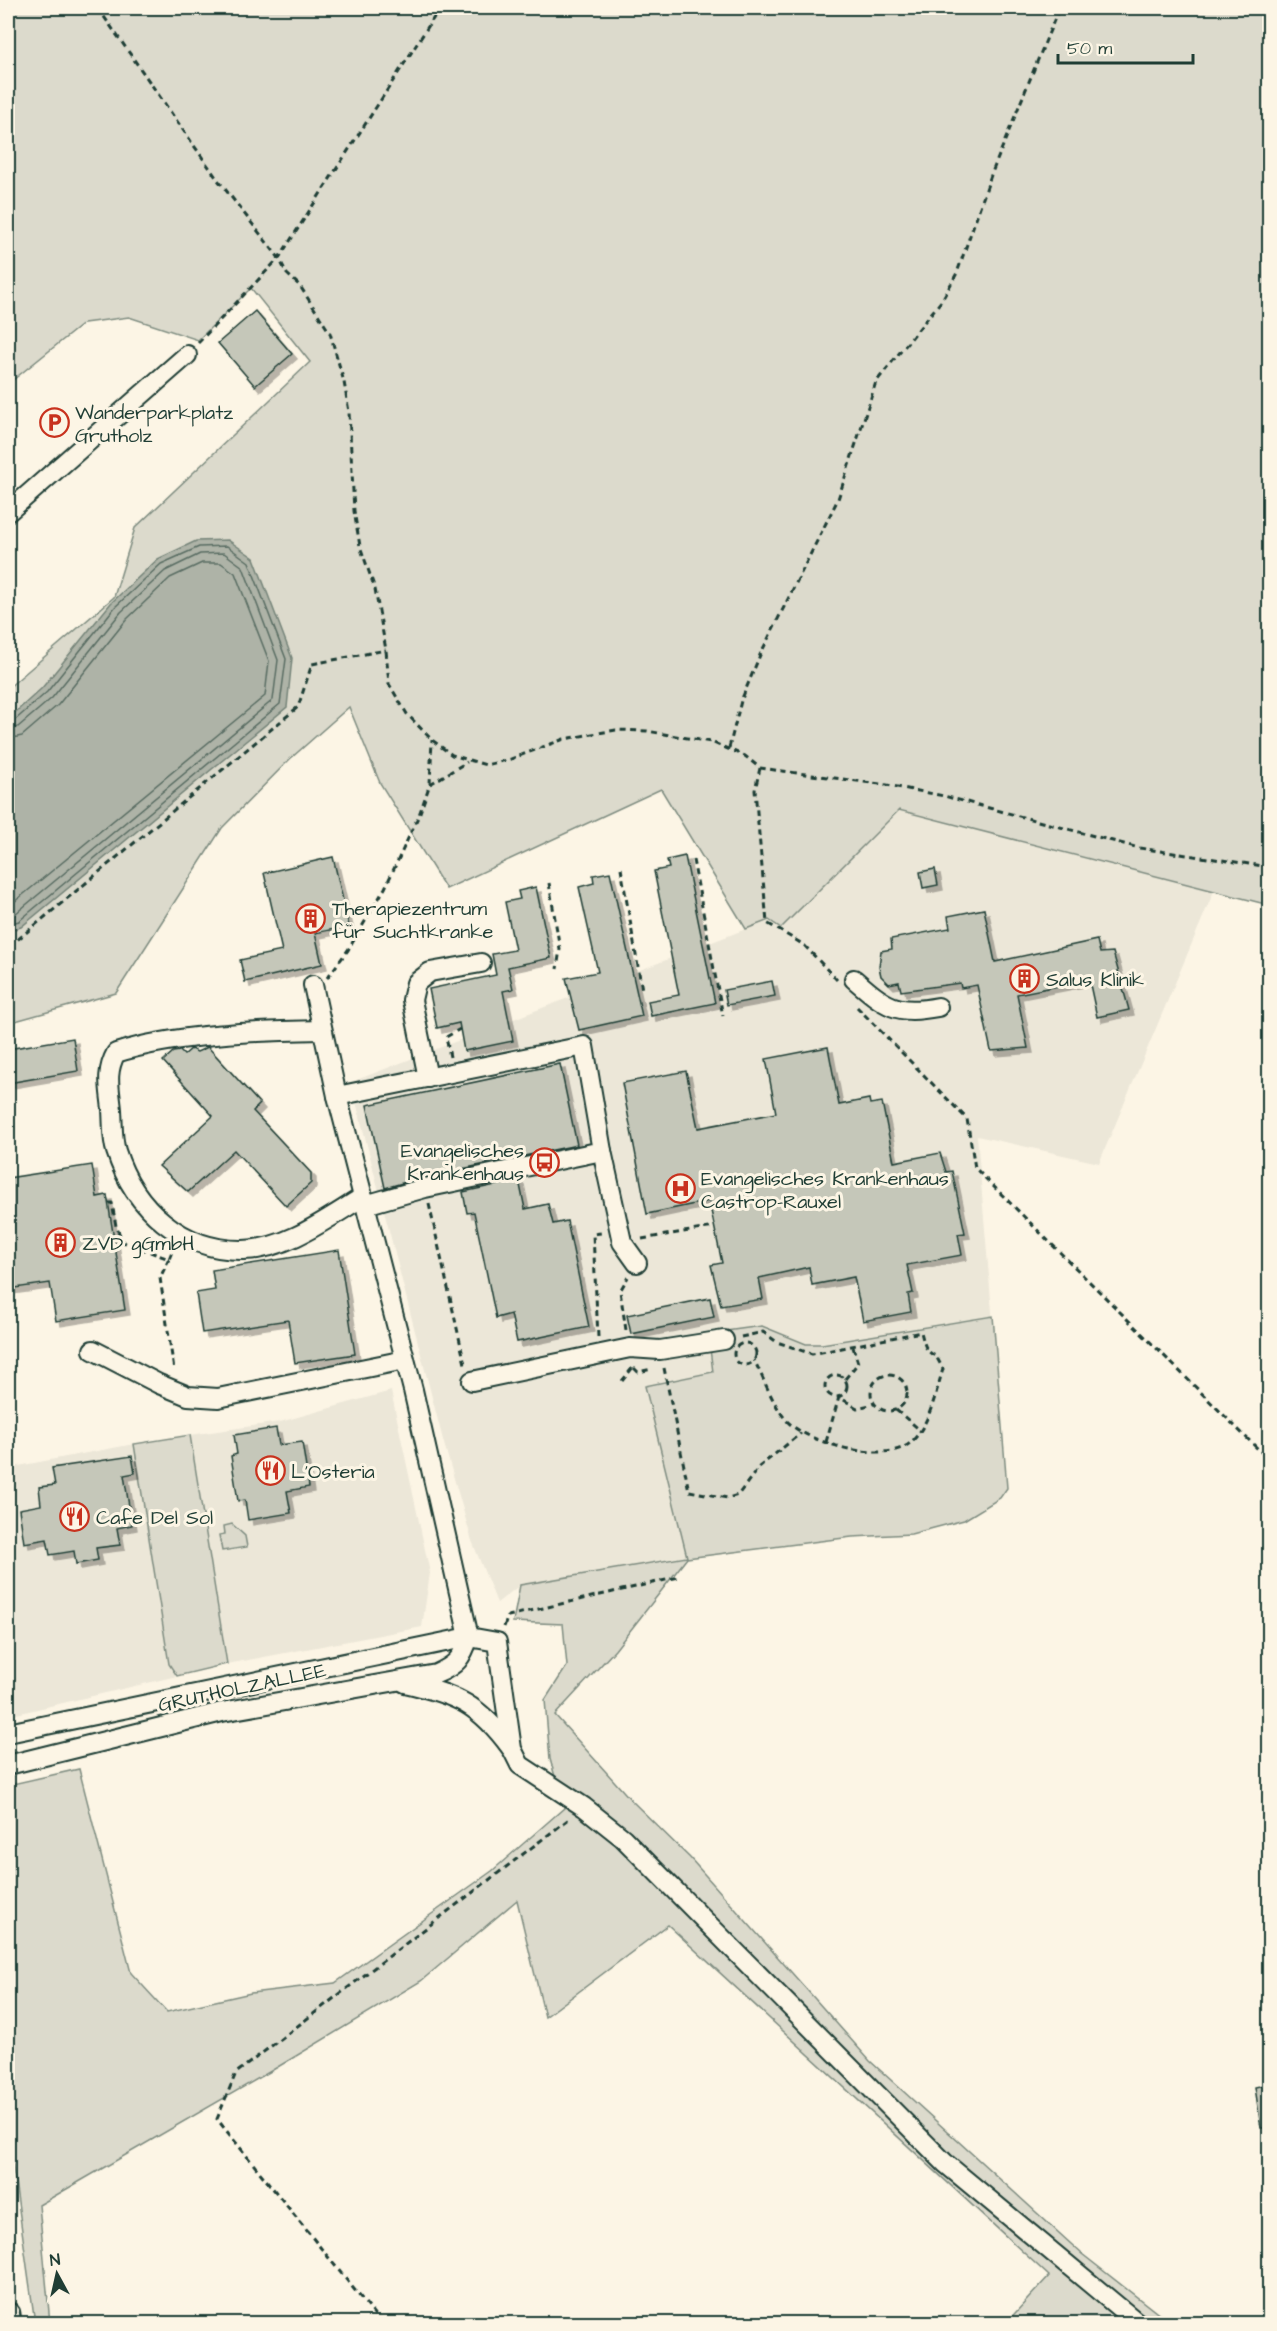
<svg xmlns="http://www.w3.org/2000/svg" width="1277" height="2331" font-family="'Architects Daughter',sans-serif">
	<style>
		.built { fill: #ece7d8 }
		.green { fill: #dcdacc; stroke: #7e8c80; stroke-width: 1.5 }
		.water { fill: #aeb3a7; stroke: #758479; stroke-width: 1.5 }
		.lines { fill: none; stroke-linecap: round; stroke-linejoin: round }
		.shore { stroke: #586c62; stroke-width: 1.5 }
		.building { fill: #c5c7b9; stroke: #1f3d34; stroke-width: 1.5; filter: url(#shadow) }
		.minor-casing { stroke: #1f3d34; stroke-width: 22 }
		.major-casing { stroke: #1f3d34; stroke-width: 27 }
		.path { stroke: #1f3d34; stroke-width: 3; stroke-dasharray: 6 4.5; stroke-linecap: butt }
		.minor { stroke: #fcf5e5; stroke-width: 18 }
		.major { stroke: #fcf5e5; stroke-width: 22 }
		.labels { text-anchor: middle; stroke-width: 6; stroke-linejoin: round; paint-order: stroke }
		.poi-label { font-size: 20px; fill: #1f3d34; stroke: #fcf5e5; text-anchor: start }
		.street-label { font-size: 20px; fill: #1f3d34; stroke: #fcf5e5 }
	</style>
	<defs>
		<filter id="shadow"><feDropShadow dx="5" dy="5" stdDeviation="0" flood-color="#0004"/></filter>
	</defs>
	<rect width="100%" height="100%" fill="#fcf5e5"/>
	<filter id="ink" filterUnits="userSpaceOnUse"><feTurbulence type="fractalNoise" baseFrequency=".0167" numOctaves="2"/><feDisplacementMap in="SourceGraphic" scale="12" xChannelSelector="R" yChannelSelector="G"/><feConvolveMatrix kernelMatrix="1 2 1 2 8 2 1 2 1" color-interpolation-filters="sRGB"/></filter>
	<g filter="url(#ink)">
		<g class="built">
			<path d="M899,810L1214,891L1099,1163L977,1136L1007,1488L1000,1498L964,1520L911,1534L852,1537L687,1558L520,1585L497,1603L472,1541L443,1440L357,1106L354,1081L769,920L781,928Z"/>
			<path d="M391,1391L430,1573L422,1627L227,1664L190,1435L280,1422Z"/>
			<path d="M134,1444L169,1664L177,1676L8,1716V1468Z"/>
		</g>
		<g class="green">
			<path d="M8,8H1269V905L899,810L781,928L769,920L746,929L661,789L446,889L380,783L349,707L290,759L222,828L116,993L8,1023V688L114,597L135,528L310,362L251,288L198,340L129,317L84,323L8,384Z"/>
			<path d="M993,1316L1007,1488L1000,1498L964,1520L911,1534L852,1537L687,1558L615,1650L555,1715L632,1801L690,1858L870,2061L1082,2254L1170,2323H1006L1049,2276L668,1925L545,2017L517,1900L421,1981L271,2071L39,2205L50,2323H35L8,2131V1785L79,1769L131,1973L167,2012L251,1993L335,1983L492,1871L564,1808L550,1759L545,1700L567,1666L563,1624L513,1622L520,1585L687,1557L645,1386L713,1372L710,1349L726,1331L762,1326L806,1344H822Z"/>
			<path d="M190,1435L227,1664L177,1676L169,1664L134,1444Z"/>
			<path d="M232,1524L245,1536L247,1547L222,1551L219,1535L225,1534L224,1526Z"/>
		</g>
		<path class="water" d="M228,540L254,558L292,658L287,707L21,927L8,931V719L42,688L111,603L158,559L196,541Z"/>
		<g class="lines">
			<g class="shore">
				<path d="M8,723L14,721L47,692L115,607L161,564L199,547L227,546L249,562L286,659L280,704L19,921L8,924"/>
				<path d="M8,730L18,727L52,698L121,612L165,571L200,554L224,553L243,567L278,660L273,700L15,914L8,917"/>
				<path d="M8,739L22,736L58,705L127,619L170,578L202,563H221L235,573L269,661L265,696L8,907"/>
			</g>
		</g>
		<g class="building">
			<path d="M255,311L292,354L255,386L218,343Z"/>
			<path d="M685,856L715,1003L651,1016L648,1001L679,995L654,871L669,868L667,860Z"/>
			<path d="M333,857L349,926L315,933L322,964L245,982L240,960L282,951L264,873Z"/>
			<path d="M935,869L938,885L923,888L920,872Z"/>
			<path d="M610,872L642,1016L579,1030L566,978L598,972L579,887L594,883L593,875Z"/>
			<path d="M536,887L551,958L508,967L513,989L503,991L513,1041L464,1051L459,1023L437,1028L429,989L496,975L492,954L515,950L505,902L520,899L518,891Z"/>
			<path d="M984,909L995,962L1097,940L1100,953L1113,952L1129,1010L1097,1017L1089,980L1017,994L1028,1048L991,1051L977,985L961,988L960,983L901,991L899,982L889,984L881,976L879,967L881,951L892,949L891,939L950,928L948,916Z"/>
			<path d="M772,981L775,996L727,1005L724,990Z"/>
			<path d="M73,1038L78,1071L8,1083V1049Z"/>
			<path d="M208,1047L260,1104L253,1111L311,1173V1183L286,1206L234,1150L188,1192L159,1166L213,1116L163,1061L173,1052L180,1051L184,1055L191,1049L197,1052Z"/>
			<path d="M828,1047L839,1105L869,1099L870,1104L882,1102L894,1162L940,1153L946,1172L952,1171L965,1233L958,1234L962,1255L907,1265L913,1293L908,1294L911,1312L863,1321L854,1277L812,1285L809,1267L759,1278L763,1299L721,1306L711,1265L722,1263L709,1201L647,1214L622,1083L686,1071L698,1128L776,1113L766,1059Z"/>
			<path d="M560,1064L577,1145L423,1177L385,1188L367,1105Z"/>
			<path d="M92,1165L97,1197L107,1195L125,1310L56,1321L50,1283L8,1289V1178Z"/>
			<path d="M519,1180L525,1209L548,1204L553,1224L567,1221L589,1327L517,1342L511,1314L496,1318L474,1212L467,1213L463,1192Z"/>
			<path d="M339,1250L355,1354L295,1363L288,1320L202,1333L196,1293L215,1290L212,1270Z"/>
			<path d="M710,1298L714,1317L631,1334L627,1315Z"/>
			<path d="M276,1428L279,1445L302,1442L309,1487L287,1491L291,1513L248,1520L245,1500L238,1501L231,1456L237,1454L234,1435Z"/>
			<path d="M132,1456L135,1473L124,1475L132,1525L117,1528L120,1545L96,1548L98,1560L76,1564L74,1551L50,1555L47,1539L24,1543L19,1509L41,1505L39,1487L55,1485L52,1468Z"/>
			<path d="M1269,2084V2128H1261L1255,2087Z"/>
		</g>
		<g class="lines">
			<defs>
				<g id="minor">
					<path d="M8,512L187,355"/>
					<path d="M854,979C886,1007 896,1015 938,1007"/>
					<path d="M322,1030C259,1031 175,1034 116,1053C105,1073 110,1088 112,1110C113,1123 112,1139 116,1151C134,1208 182,1251 243,1250C286,1250 328,1218 363,1197"/>
					<path d="M428,1078L412,1000L416,983L430,972L481,963"/>
					<path d="M337,1096L584,1046L602,1151L425,1188L365,1205"/>
					<path d="M602,1151L622,1242L637,1263"/>
					<path d="M93,1350L159,1384L188,1396L218,1398L405,1360"/>
					<path d="M472,1381L630,1348L660,1350L724,1340"/>
					<path d="M405,1683C457,1695 479,1704 511,1748"/>
					<path d="M8,1733L469,1637L497,1642L512,1749L520,1765L584,1807L623,1838L945,2163L1139,2324"/>
					<path d="M8,1765L222,1712L436,1674C457,1665 462,1658 469,1637L413,1390L337,1096L313,985"/>
				</g>
				<path id="major" d="M8,2314L9,2324"/>
			</defs>
			<use href="#minor" class="minor-casing"/>
			<use href="#major" class="major-casing"/>
			<g class="path">
				<path d="M98,8L218,180L279,258L287,274L300,286L330,333L344,382L349,412L354,511L360,546L375,589L386,650L389,684L407,714L432,740L452,755L486,765L511,759L564,739L616,730L647,731L711,742L745,756L760,768L887,785L944,796L1139,848L1270,867"/>
				<path d="M198,343L279,258L440,8"/>
				<path d="M729,748L741,701L760,655L838,499L876,382L942,300L957,273L991,175L1059,8"/>
				<path d="M760,768L755,790L767,923L804,945L837,980"/>
				<path d="M430,784L467,762"/>
				<path d="M693,860L723,1016"/>
				<path d="M621,868L642,990"/>
				<path d="M549,883L560,949L557,969"/>
				<path d="M8,940L16,941L298,707L312,664L386,650"/>
				<path d="M327,978L348,950L385,888L419,815L430,784L432,740"/>
				<path d="M857,1007L967,1119L975,1168L1270,1461"/>
				<path d="M450,1057L446,1037L460,1029"/>
				<path d="M108,1203H112L116,1226L123,1242L169,1259L173,1249"/>
				<path d="M429,1204L465,1364"/>
				<path d="M642,1239L714,1227"/>
				<path d="M169,1259L160,1278L174,1370"/>
				<path d="M626,1330L620,1291L628,1277"/>
				<path d="M598,1337L593,1234L601,1233"/>
				<path d="M741,1337L763,1332L777,1342L812,1354L921,1332C924,1343 925,1352 936,1356L943,1369C936,1392 929,1427 910,1443C885,1465 807,1443 787,1421C773,1405 764,1379 754,1360"/>
				<circle cx="745" cy="1354" r="11"/>
				<path d="M634,1368L638,1372L652,1369"/>
				<path d="M664,1368L689,1491L728,1498L738,1495L759,1467L801,1433"/>
				<circle cx="836" cy="1386" r="11"/>
				<circle cx="889" cy="1393" r="18"/>
				<path d="M845,1379L858,1363L853,1347"/>
				<path d="M622,1381L634,1366"/>
				<path d="M896,1410L920,1430"/>
				<path d="M826,1442L839,1397L857,1408L874,1404"/>
				<path d="M504,1627L508,1616L679,1577"/>
				<path d="M382,2324L217,2119L236,2073L569,1819"/>
			</g>
			<use href="#minor" class="minor"/>
			<use href="#major" class="major"/>
		</g>
	</g>
	<defs>
		<symbol id="parking-ring" viewBox="-11 -11 22 22"><circle r="9.5" fill="#fcf5e5" stroke="#c8321e" stroke-width="1.5"/><path d="M-3.5-5.5H1a3.5 3.5 0 0 1 0 7H-1V5.5H-3.5ZM-1-3.4V-.6H.8a1.4 1.4 0 0 0 0-2.8Z" fill="#c8321e"/></symbol>
		<symbol id="building-ring" viewBox="-11 -11 22 22"><circle r="9.5" fill="#fcf5e5" stroke="#c8321e" stroke-width="1.5"/><path d="M-4-6H4V6H1V3H-1V6H-4ZM-2.5-4.3h1.7v1.8h-1.7ZM.8-4.3h1.7v1.8H.8ZM-2.5-1h1.7V.8h-1.7ZM.8-1h1.7V.8H.8Z" fill="#c8321e"/></symbol>
		<symbol id="bus-ring" viewBox="-11 -11 22 22"><circle r="9.5" fill="#fcf5e5" stroke="#c8321e" stroke-width="1.5"/><path d="M-5-6H5V4H4V6H2V4H-2V6H-4V4H-5ZM-3.5-4V0h7V-4ZM-3.5 1.2v1.5H-2V1.2ZM2 1.2v1.5H3.5V1.2Z" fill="#c8321e"/></symbol>
		<symbol id="hospital-ring" viewBox="-11 -11 22 22"><circle r="9.5" fill="#fcf5e5" stroke="#c8321e" stroke-width="1.5"/><path d="M-5-5h3v3.5h4V-5h3V5h-3V1.5h-4V5h-3Z" fill="#c8321e"/></symbol>
		<symbol id="restaurant-ring" viewBox="-11 -11 22 22"><circle r="9.5" fill="#fcf5e5" stroke="#c8321e" stroke-width="1.5"/><path d="M-5-6h1v4h1v-4h1v4h1v-4h1v5L-1.5 .5V6h-2V.5L-5-1ZM5-6V6H3V1.5H1.5Q1.5-4 5-6Z" fill="#c8321e"/></symbol>
	</defs>
	<g fill-rule="evenodd">
		<use href="#parking-ring" x="38" y="406" width="33" height="33"/>
		<use href="#building-ring" x="294" y="902" width="33" height="33"/>
		<use href="#building-ring" x="1008" y="962" width="33" height="33"/>
		<use href="#bus-ring" x="528" y="1146" width="33" height="33"/>
		<use href="#hospital-ring" x="664" y="1172" width="33" height="33"/>
		<use href="#building-ring" x="44" y="1226" width="33" height="33"/>
		<use href="#restaurant-ring" x="254" y="1454" width="33" height="33"/>
		<use href="#restaurant-ring" x="58" y="1500" width="33" height="33"/>
	</g>
	<g class="labels">
		<g class="poi-label">
			<text x="75" y="419">Wanderparkplatz<tspan x="75" dy="23">Grutholz</tspan></text>
			<text x="332" y="915">Therapiezentrum<tspan x="332" dy="23">für Suchtkranke</tspan></text>
			<text x="1046" y="986">Salus Klinik</text>
			<text x="524" y="1157" text-anchor="end">Evangelisches<tspan x="524" dy="23">Krankenhaus</tspan></text>
			<text x="701" y="1185">Evangelisches Krankenhaus<tspan x="701" dy="23">Castrop-Rauxel</tspan></text>
			<text x="82" y="1250">ZVD gGmbH</text>
			<text x="291" y="1478">L'Osteria</text>
			<text x="96" y="1524">Cafe Del Sol</text>
		</g>
		<g class="street-label">
			<text transform="translate(242 1687) rotate(-12)" y="7">GRUTHOLZALLEE</text>
		</g>
	</g>
	<rect width="1277" height="2331" fill="none" stroke="#fcf5e5" stroke-width="30"/>
	<rect x="15" y="15" width="1247" height="2301" fill="none" stroke="#1f3d34" stroke-width="2" filter="url(#ink)"/>
	<g transform="translate(57 2274) rotate(352)" stroke="#fcf5e5" stroke-width="4.5" paint-order="stroke">
	<path d="M0-4.5L10 22L0 15L-10 22Z" fill="#1f3d34"/>
	<text y="-9" font-size="16" font-weight="bold" text-anchor="middle" fill="#1f3d34">N</text>
	</g>
	<path d="M1058 54v9h135v-9" fill="none" stroke="#1f3d34" stroke-width="3"/>
	<text x="1067" y="54" font-size="18" fill="#1f3d34" stroke="#fcf5e5" stroke-width="4.5" paint-order="stroke">50 m</text>
</svg>
